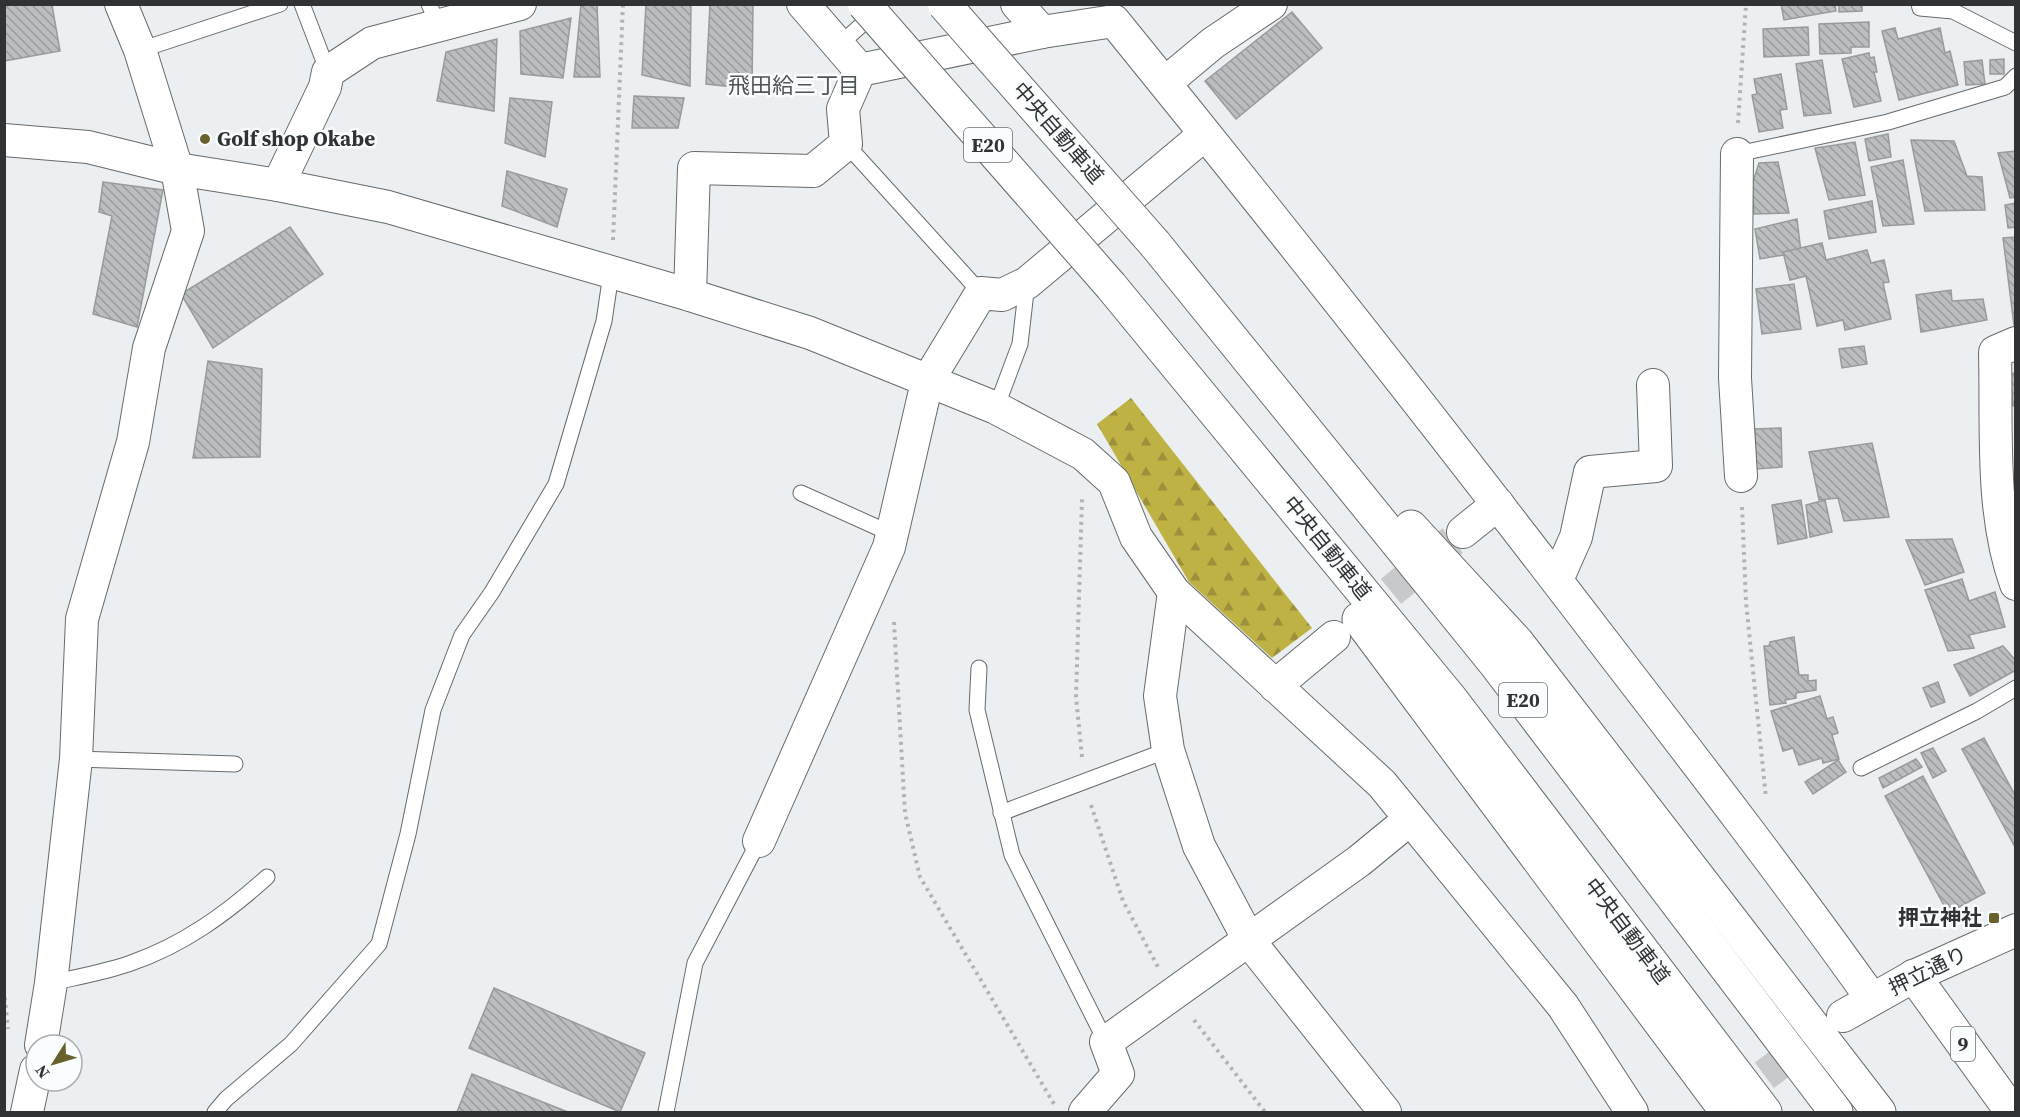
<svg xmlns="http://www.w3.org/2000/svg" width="2020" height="1117" font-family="'Source Serif 4','Noto Sans JP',serif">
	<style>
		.forest { fill: url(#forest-firs) }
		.building { fill: url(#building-back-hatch); stroke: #989b9c; stroke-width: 1.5 }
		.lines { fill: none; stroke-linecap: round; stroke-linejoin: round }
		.street-tunnel { stroke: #c7c9cb; stroke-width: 32; stroke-dasharray: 32 16; stroke-linecap: butt }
		.lane-casing { stroke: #676a6b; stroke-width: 17 }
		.street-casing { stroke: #676a6b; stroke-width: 34 }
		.primary-casing { stroke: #676a6b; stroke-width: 35 }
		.highway-casing { stroke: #676a6b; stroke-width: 35 }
		.path { stroke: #b1b3b5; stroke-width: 4; stroke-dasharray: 3 4.5; stroke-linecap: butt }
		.lane { stroke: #fff; stroke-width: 15 }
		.street { stroke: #fff; stroke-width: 32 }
		.primary { stroke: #fff; stroke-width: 33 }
		.highway { stroke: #fff; stroke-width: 33 }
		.highway-bridge-casing { stroke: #676a6b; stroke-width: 35; stroke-linecap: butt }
		.highway-bridge { stroke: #fff; stroke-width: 33 }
		.poi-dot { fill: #68612e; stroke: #f9fdfe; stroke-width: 2 }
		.labels { text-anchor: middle; stroke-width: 5; stroke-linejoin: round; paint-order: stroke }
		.shield { fill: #f9fdfe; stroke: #6d6f70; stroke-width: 1.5 }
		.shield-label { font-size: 20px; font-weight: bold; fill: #313233 }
		.street-label { font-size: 21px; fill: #313233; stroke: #f9fdfe }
		.poi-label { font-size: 21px; font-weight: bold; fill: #313233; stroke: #f9fdfe; text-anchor: start }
		.neighbourhood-label { font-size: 22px; fill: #515455; stroke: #f9fdfe }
	</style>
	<defs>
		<pattern id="forest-firs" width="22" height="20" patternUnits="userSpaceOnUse" patternTransform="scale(1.5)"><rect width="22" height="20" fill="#bfb245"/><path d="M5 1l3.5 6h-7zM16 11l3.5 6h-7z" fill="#9c913a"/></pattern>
		<pattern id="building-back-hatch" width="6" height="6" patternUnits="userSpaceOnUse" patternTransform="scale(1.5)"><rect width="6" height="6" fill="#bbbec0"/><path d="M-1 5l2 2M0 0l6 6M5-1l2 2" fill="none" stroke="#999b9d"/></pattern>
	</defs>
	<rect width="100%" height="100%" fill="#eceff1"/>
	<path class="forest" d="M1131,398L1312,628L1272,658L1189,582L1097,424Z"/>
	<g class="building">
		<path d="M4,4L52,5L60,51L4,61Z"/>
		<path d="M581,4H597L600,77H574Z"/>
		<path d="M646,4H691L690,86L642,75Z"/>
		<path d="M710,4H753L752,89L706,84Z"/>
		<path d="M1781,4H1835L1836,11L1784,20Z"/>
		<path d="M1839,4H1862V11L1839,12Z"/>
		<path d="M1292,12L1322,48L1236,119L1205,81Z"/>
		<path d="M571,18L563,78L521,74L520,31Z"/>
		<path d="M1869,22V47H1851V53L1820,54L1819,24Z"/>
		<path d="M1808,27L1809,55L1764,57L1763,29Z"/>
		<path d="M1895,28L1898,39L1940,28L1945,53L1950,51L1958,85L1899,100L1882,31Z"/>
		<path d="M497,39L494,111L437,101L446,52Z"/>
		<path d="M1869,53L1870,58L1874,57L1877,72H1874L1881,101L1854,107L1842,59Z"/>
		<path d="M2004,59V74H1990V60Z"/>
		<path d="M1822,60L1831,113L1804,116L1796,64Z"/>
		<path d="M1982,60L1985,84L1966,85L1964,62Z"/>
		<path d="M1781,74L1787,109L1780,110L1783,128L1759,132L1752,95L1757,94L1754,79Z"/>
		<path d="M634,96L684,98L678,128H632Z"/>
		<path d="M510,98L552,102L545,157L505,143Z"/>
		<path d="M1888,134L1891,157L1869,161L1865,139Z"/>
		<path d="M1911,140L1954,141L1967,176L1982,177L1985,210L1925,211Z"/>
		<path d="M1855,142L1865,195L1829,200L1815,148Z"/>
		<path d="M2016,151V197L2010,198L1998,153Z"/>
		<path d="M1903,160L1914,224L1883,226L1871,167Z"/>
		<path d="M1778,162L1789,213L1754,214L1752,185L1759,163Z"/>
		<path d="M507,171L567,189L557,227L502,206Z"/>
		<path d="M103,182L163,190L137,327L93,314L112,216L99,212Z"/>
		<path d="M1872,201L1876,232L1829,239L1824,211Z"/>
		<path d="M2016,203V227L2008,228L2005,205Z"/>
		<path d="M1797,219L1801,252L1760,259L1755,229Z"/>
		<path d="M290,227L323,274L213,348L181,294Z"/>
		<path d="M2016,237V324L2014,325L2003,238Z"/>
		<path d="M1822,243L1826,260L1867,250L1871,263L1884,260L1889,282L1883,283L1891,319L1845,330L1843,320L1817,326L1806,276L1790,280L1783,252Z"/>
		<path d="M1794,284L1801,329L1762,334L1756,289Z"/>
		<path d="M1951,290L1952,301L1983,299L1987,320L1921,332L1916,295Z"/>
		<path d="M1864,346L1867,364L1842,368L1839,349Z"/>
		<path d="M208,361L262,369L260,457L193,458Z"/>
		<path d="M2016,373V406H2013L2010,374Z"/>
		<path d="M1781,428L1782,467L1756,469L1755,429Z"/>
		<path d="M1872,443L1889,517L1844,521L1838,498L1819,500L1809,452Z"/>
		<path d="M1801,500L1807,538L1778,544L1772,505Z"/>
		<path d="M1825,500L1832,532L1810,537L1806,505Z"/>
		<path d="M1952,539L1964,572L1925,585L1906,540Z"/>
		<path d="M1962,579L1969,601L1995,592L2005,627L1969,635L1974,648L1948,651L1925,590Z"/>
		<path d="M1794,637L1799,675H1808V681L1816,680V690L1796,693V698L1785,700L1786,703L1770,705L1764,646H1769L1770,642Z"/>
		<path d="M2003,646L2016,661V670L1970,696L1954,665Z"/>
		<path d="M1938,682L1945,702L1931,707L1923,688Z"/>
		<path d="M1820,696L1827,719L1833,717L1838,733L1832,735L1839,759L1823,763L1822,758L1799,765L1793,748L1783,751L1771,711Z"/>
		<path d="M1984,738L2016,797V849L1962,749Z"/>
		<path d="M1933,748L1946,771L1933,778L1921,753Z"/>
		<path d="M1916,759L1922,767L1883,788L1879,778Z"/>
		<path d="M1838,760L1846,772L1813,794L1805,782Z"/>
		<path d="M1923,776L1985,893L1948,913L1885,796Z"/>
		<path d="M494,988L645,1053L620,1112L469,1048Z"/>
		<path d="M472,1074L568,1112H457Z"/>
	</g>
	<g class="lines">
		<g class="street-tunnel">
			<path d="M1354,622L1463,532"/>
			<path d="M1726,1104L1814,1038"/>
		</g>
		<defs>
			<g id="lane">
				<path d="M302,4L328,72"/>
				<path d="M429,4L438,25"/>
				<path d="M1919,4L1920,8L1953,11L2016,43"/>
				<path d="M839,45L875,13"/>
				<path d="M140,50L280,4"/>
				<path d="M846,144L981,293"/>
				<path d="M1737,154L1888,122L2005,87L2016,76"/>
				<path d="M996,408L1020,344L1027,283"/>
				<path d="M801,493L892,534"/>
				<path d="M979,668L977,710L1012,855L1106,1042"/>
				<path d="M76,759L235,764"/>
				<path d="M1861,768L1977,711L2016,688"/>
				<path d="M1001,813L1168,750"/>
				<path d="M51,983C77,977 106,972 131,963C183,945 226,914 267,877"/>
				<path d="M215,1112L226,1099L291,1044L379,944L408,834L433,710L462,635L492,592L556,484L604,321L611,274"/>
				<path d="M666,1112L695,963L759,841"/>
			</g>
			<g id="street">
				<path d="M1017,4L1042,32L1114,21C1280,225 1443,432 1603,641C1694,759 1785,877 1872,999"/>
				<path d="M860,70L1042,32"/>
				<path d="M1165,83L1213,43L1271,4"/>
				<path d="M4,140L88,147L177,169L278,185L388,207L690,295L810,333L996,408L1083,454L1114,482L1136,537L1174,592L1382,784L1563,1006L1632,1112"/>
				<path d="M1737,154L1735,378L1741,476"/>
				<path d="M278,185L325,87L328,72L372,43L520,4"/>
				<path d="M690,295L694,168L813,171L846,144L843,109L860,70L803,4"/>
				<path d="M2016,343L1995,352C1997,427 1990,512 2016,584"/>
				<path d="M1463,532L1498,504"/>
				<path d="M1557,580L1576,537L1590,472L1656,466L1653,385"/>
				<path d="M1174,592L1160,696L1168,750L1199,846L1250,942L1385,1112"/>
				<path d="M1275,686L1334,637"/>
				<path d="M759,841L889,547L927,382L981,293L1002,295L1027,283L1204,135"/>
				<path d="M1843,1016L1914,976L2016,930"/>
				<path d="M41,1045L51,983L76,759L82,619L133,442L149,348L188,231L177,169L140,50L121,4"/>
				<path d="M27,1112L36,1070"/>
				<path d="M1085,1112L1118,1074L1106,1042L1359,861L1409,820"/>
			</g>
			<path id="primary" d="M1914,976L2012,1112"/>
			<g id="highway">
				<path d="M1155,244L1494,662L1836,1112"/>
				<path d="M1111,286L1451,699L1765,1112"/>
				<path d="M1411,527L1517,642L1879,1112"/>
				<path d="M1359,619L1727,1112"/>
			</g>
		</defs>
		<use href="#lane" class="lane-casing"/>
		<use href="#street" class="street-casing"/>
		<use href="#primary" class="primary-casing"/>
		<use href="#highway" class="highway-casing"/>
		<g class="path">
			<path d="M1738,123L1746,4"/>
			<path d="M613,240L623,4"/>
			<path d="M1742,507L1746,602L1766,798"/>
			<path d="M894,622L905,813L920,877L1054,1104"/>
			<path d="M1082,757L1076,697L1082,498"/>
			<path d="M1091,805L1123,901L1158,967"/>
			<path d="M4,990L8,1029"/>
			<path d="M1194,1020L1265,1112"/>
		</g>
		<use href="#lane" class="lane"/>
		<use href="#street" class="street"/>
		<use href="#primary" class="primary"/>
		<use href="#highway" class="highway"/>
		<defs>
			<g id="highway-bridge">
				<path d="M864,4L1111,286"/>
				<path d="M944,4L1155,244"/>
			</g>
		</defs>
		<use href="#highway-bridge" class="highway-bridge-casing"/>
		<use href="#highway-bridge" class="highway-bridge"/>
	</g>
	<g class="poi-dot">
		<circle cx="205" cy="139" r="6"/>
		<rect x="1988" y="912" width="12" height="12" rx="3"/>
	</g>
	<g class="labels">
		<g class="shield">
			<rect x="964" y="128" width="48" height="34" rx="4.5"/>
			<rect x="1499" y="683" width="48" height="34" rx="4.5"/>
			<rect x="1951" y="1027" width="24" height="34" rx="4.5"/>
		</g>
		<g class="shield-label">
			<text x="988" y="152">E20</text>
			<text x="1523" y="707">E20</text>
			<text x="1963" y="1051">9</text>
		</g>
		<g class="street-label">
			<text transform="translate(1058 133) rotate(49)" y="7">中央自動車道</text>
			<text transform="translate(1327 548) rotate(51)" y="7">中央自動車道</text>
			<text transform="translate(1627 931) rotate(53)" y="7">中央自動車道</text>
			<text transform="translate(1928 971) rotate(-26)" y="7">押立通り</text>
		</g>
		<g class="poi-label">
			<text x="217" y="146">Golf shop Okabe</text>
			<text x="1982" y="925" text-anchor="end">押立神社</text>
		</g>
		<g class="neighbourhood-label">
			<text x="794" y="93">飛田給三丁目</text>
		</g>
	</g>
	<rect width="2020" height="1117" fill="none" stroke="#313233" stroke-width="12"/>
	<g transform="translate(54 1063) rotate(233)"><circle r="28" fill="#f9fdfe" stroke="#a9acad" stroke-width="1.5"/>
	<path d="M0-4.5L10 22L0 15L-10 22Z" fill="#68612e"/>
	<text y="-9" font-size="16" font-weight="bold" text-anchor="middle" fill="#313233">N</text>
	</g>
</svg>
